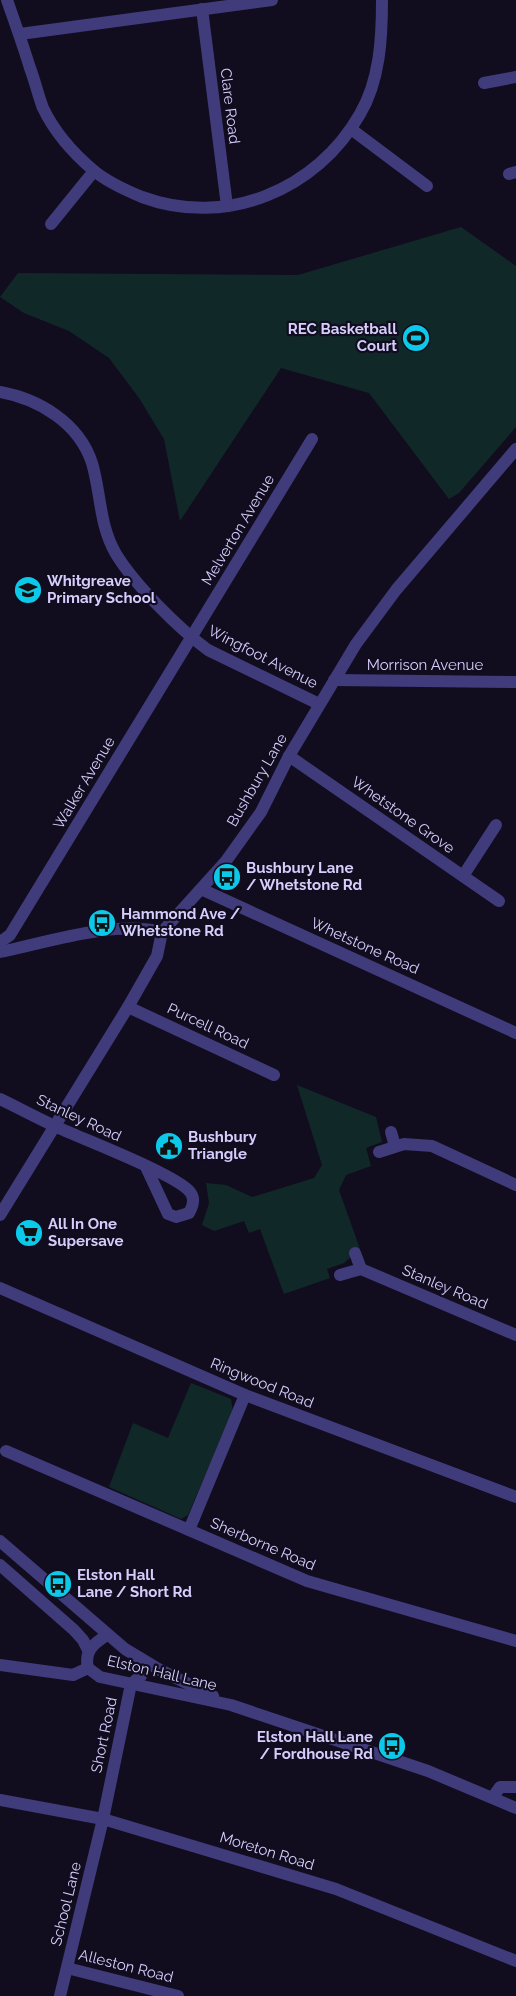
<svg xmlns="http://www.w3.org/2000/svg" width="516" height="1996" font-family="Raleway,sans-serif">
	<style>
		.green { fill: #112828 }
		.lines { fill: none; stroke-linecap: round; stroke-linejoin: round }
		.minor { stroke: #403b7b; stroke-width: 12 }
		.tertiary { stroke: #403b7b; stroke-width: 12 }
		.labels { text-anchor: middle; stroke-width: 4.5; stroke-linejoin: round; paint-order: stroke }
		.street-label { font-size: 15px; fill: #d5cefc; stroke: #110d1f }
		.poi-label { font-size: 15px; font-weight: bold; fill: #d5cefc; stroke: #110d1f; text-anchor: start }
	</style>
	<rect width="100%" height="100%" fill="#110d1f"/>
	<g class="green">
		<path d="M461,227L516,266V427L459,493L449,499L369,393L281,368L180,521L164,439L139,398L109,358L69,331L24,313L0,297L18,273L298,275Z"/>
		<path d="M297,1085L376,1117L382,1142L366,1148L371,1166L346,1175L339,1190L360,1249L344,1263L327,1269L330,1278L284,1294L260,1229L249,1233L244,1221L214,1231L202,1225L209,1203L206,1183L226,1185L252,1197L314,1178L322,1165Z"/>
		<path d="M191,1383L231,1399L233,1411L188,1515L181,1519L109,1487L133,1423L168,1438Z"/>
	</g>
	<g class="lines">
		<g class="minor">
			<path d="M7,0C15,23 23,45 30,68C35,81 38,95 43,108C54,131 73,153 93,170C107,182 125,190 142,197C226,228 317,190 360,114C380,80 382,38 382,0"/>
			<path d="M202,9L227,206"/>
			<path d="M20,34L272,0"/>
			<path d="M484,83L516,77"/>
			<path d="M351,129L427,186"/>
			<path d="M509,174L516,172"/>
			<path d="M51,224L94,171"/>
			<path d="M0,392C39,399 79,423 92,463C101,493 99,525 116,554C135,585 178,628 208,650L319,704"/>
			<path d="M334,680L516,682"/>
			<path d="M289,756L499,901"/>
			<path d="M463,876L496,825"/>
			<path d="M201,889L516,1033"/>
			<path d="M0,942L10,935L312,439"/>
			<path d="M0,952C48,942 115,920 162,932"/>
			<path d="M128,1007L274,1075"/>
			<path d="M0,1099C19,1108 39,1119 59,1128C83,1139 177,1175 190,1192C195,1198 193,1206 189,1213L176,1217L168,1214L146,1167"/>
			<path d="M391,1132L395,1146"/>
			<path d="M379,1152L404,1144L432,1146L516,1185"/>
			<path d="M361,1269L516,1335"/>
			<path d="M340,1275L361,1269L355,1253"/>
			<path d="M0,1288L245,1395L516,1497"/>
			<path d="M6,1451L307,1581L516,1641"/>
			<path d="M189,1530L245,1395"/>
			<path d="M0,1665L73,1675L88,1668"/>
			<path d="M493,1797L500,1787H516"/>
			<path d="M0,1800L103,1819L336,1889L516,1961"/>
			<path d="M67,1968L178,1996"/>
			<path d="M60,1996L103,1819L131,1684L141,1676L143,1661"/>
		</g>
		<g class="tertiary">
			<path d="M0,1215L128,1007L157,956L162,932L226,861L261,812L289,756L356,644L396,590L516,449"/>
			<path d="M0,1541L125,1649L160,1670L213,1696"/>
			<path d="M0,1565L74,1630L83,1640L88,1650"/>
			<path d="M107,1635C93,1644 84,1651 88,1668L100,1677L231,1705L428,1771L516,1808"/>
		</g>
	</g>
	<defs>
		<symbol id="stadium-disc" viewBox="-11 -11 22 22"><circle r="9.5" fill="#0cc9ea" stroke="#110d1f"/><path d="M0-5a6.5 5 0 1 0 0 10a6.5 5 0 1 0 0-10ZM-3.5-1.8h7v3.6h-7Z" fill="#111"/></symbol>
		<symbol id="school-disc" viewBox="-11 -11 22 22"><circle r="9.5" fill="#0cc9ea" stroke="#110d1f"/><path d="M0-5L7-2L0 1L-7-2ZM-4 1L0 2.5L4 1V4Q0 6-4 4Z" fill="#111"/></symbol>
		<symbol id="bus-disc" viewBox="-11 -11 22 22"><circle r="9.5" fill="#0cc9ea" stroke="#110d1f"/><path d="M-5-6H5V4H4V6H2V4H-2V6H-4V4H-5ZM-3.5-4V0h7V-4ZM-3.5 1.2v1.5H-2V1.2ZM2 1.2v1.5H3.5V1.2Z" fill="#111"/></symbol>
		<symbol id="civic-disc" viewBox="-11 -11 22 22"><circle r="9.5" fill="#0cc9ea" stroke="#110d1f"/><path d="M-.6-6.5H3V-4.5H.6V-3L4-1V1h2V6H-6V1h2V-1L-.6-3ZM-1.2 2.5V6h2.4V2.5Z" fill="#111"/></symbol>
		<symbol id="supermarket-disc" viewBox="-11 -11 22 22"><circle r="9.5" fill="#0cc9ea" stroke="#110d1f"/><path d="M-6-5.5h2.5l.6 2H6L4.5 2H-2.5L-4.4-4H-6ZM-1.5 3.2a1.3 1.3 0 1 0 .1 0ZM3 3.2a1.3 1.3 0 1 0 .1 0Z" fill="#111"/></symbol>
	</defs>
	<g fill-rule="evenodd">
		<use href="#stadium-disc" x="400" y="322" width="32" height="32"/>
		<use href="#school-disc" x="12" y="574" width="32" height="32"/>
		<use href="#bus-disc" x="211" y="861" width="32" height="32"/>
		<use href="#bus-disc" x="86" y="907" width="32" height="32"/>
		<use href="#civic-disc" x="153" y="1130" width="32" height="32"/>
		<use href="#supermarket-disc" x="13" y="1217" width="32" height="32"/>
		<use href="#bus-disc" x="42" y="1568" width="32" height="32"/>
		<use href="#bus-disc" x="376" y="1730" width="32" height="32"/>
	</g>
	<g class="labels">
		<g class="street-label">
			<text transform="translate(230 106) rotate(83)" y="5">Clare Road</text>
			<text transform="translate(238 530) rotate(-59)" y="5">Melverton Avenue</text>
			<text transform="translate(263 657) rotate(27)" y="5">Wingfoot Avenue</text>
			<text x="425" y="670">Morrison Avenue</text>
			<text transform="translate(257 780) rotate(-60)" y="5">Bushbury Lane</text>
			<text transform="translate(84 783) rotate(-59)" y="5">Walker Avenue</text>
			<text transform="translate(403 815) rotate(35)" y="5">Whetstone Grove</text>
			<text transform="translate(365 946) rotate(24)" y="5">Whetstone Road</text>
			<text transform="translate(208 1026) rotate(25)" y="5">Purcell Road</text>
			<text transform="translate(79 1118) rotate(25)" y="5">Stanley Road</text>
			<text transform="translate(445 1287) rotate(23)" y="5">Stanley Road</text>
			<text transform="translate(262 1383) rotate(22)" y="5">Ringwood Road</text>
			<text transform="translate(263 1544) rotate(23)" y="5">Sherborne Road</text>
			<text transform="translate(162 1673) rotate(13)" y="5">Elston Hall Lane</text>
			<text transform="translate(104 1735) rotate(-78)" y="5">Short Road</text>
			<text transform="translate(267 1851) rotate(17)" y="5">Moreton Road</text>
			<text transform="translate(66 1904) rotate(-76)" y="5">School Lane</text>
			<text transform="translate(126 1966) rotate(14)" y="5">Alleston Road</text>
		</g>
		<g class="poi-label">
			<text x="397" y="334" text-anchor="end">REC Basketball<tspan x="397" dy="17">Court</tspan></text>
			<text x="47" y="586">Whitgreave<tspan x="47" dy="17">Primary School</tspan></text>
			<text x="246" y="873">Bushbury Lane<tspan x="246" dy="17">/ Whetstone Rd</tspan></text>
			<text x="121" y="919">Hammond Ave /<tspan x="121" dy="17">Whetstone Rd</tspan></text>
			<text x="188" y="1142">Bushbury<tspan x="188" dy="17">Triangle</tspan></text>
			<text x="48" y="1229">All In One<tspan x="48" dy="17">Supersave</tspan></text>
			<text x="77" y="1580">Elston Hall<tspan x="77" dy="17">Lane / Short Rd</tspan></text>
			<text x="373" y="1742" text-anchor="end">Elston Hall Lane<tspan x="373" dy="17">/ Fordhouse Rd</tspan></text>
		</g>
	</g>
</svg>
